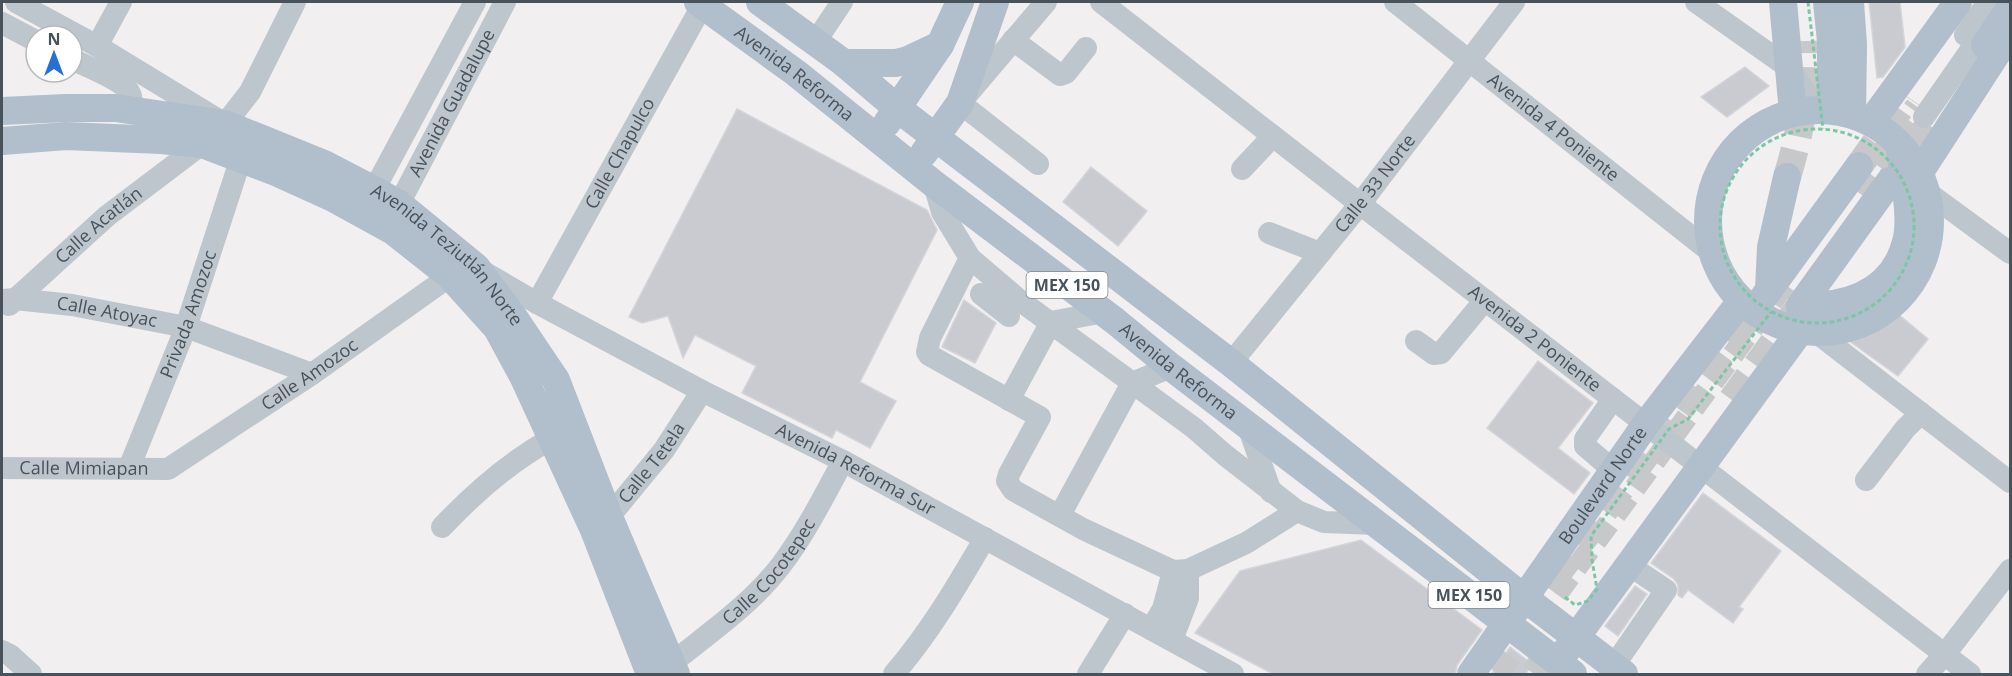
<svg xmlns="http://www.w3.org/2000/svg" width="2012" height="676" font-family="'Open Sans',sans-serif">
	<style>
		.building { fill: #c9cbd1; stroke: #d3d5da; stroke-width: 1.5 }
		.lines { fill: none; stroke-linecap: round; stroke-linejoin: round }
		.minor-tunnel { stroke: #c7c8ca; stroke-width: 22; stroke-dasharray: 22 11; stroke-linecap: butt }
		.major-tunnel { stroke: #c7c8ca; stroke-width: 28; stroke-dasharray: 28 14; stroke-linecap: butt }
		.minor { stroke: #bec6cd; stroke-width: 22 }
		.major { stroke: #b1becb; stroke-width: 28 }
		.path-bridge { stroke: #7cc7a3; stroke-width: 3; stroke-dasharray: 4.5 3; stroke-linecap: butt }
		.labels { text-anchor: middle; stroke-width: 5; stroke-linejoin: round; paint-order: stroke }
		.shield { fill: #fff; stroke: #7f868c; stroke-width: 1.5 }
		.shield-label { font-size: 16px; font-weight: bold; fill: #48525b }
		.street-label { font-size: 18px; fill: #48525b; stroke: #fff }
	</style>
	<rect width="100%" height="100%" fill="#f1efef"/>
	<g class="building">
		<path d="M1869,2H1900L1905,47L1883,77L1877,78Z"/>
		<path d="M1745,67L1769,86L1727,117L1701,97Z"/>
		<path d="M737,109L927,210L937,230L860,382L896,401L870,448L836,430L832,438L742,393L756,366L695,335L683,358L668,316L642,323L629,317Z"/>
		<path d="M1091,167L1147,211L1118,246L1063,202Z"/>
		<path d="M964,300L996,323L975,363L942,347Z"/>
		<path d="M1898,314L1928,339L1898,376L1845,338Z"/>
		<path d="M1538,361L1593,403L1558,448L1590,473L1574,494L1487,428Z"/>
		<path d="M1703,493L1781,551L1739,607L1743,609L1733,623L1688,590L1682,598L1678,595V585L1674,579L1651,563Z"/>
		<path d="M1361,540L1482,630L1457,665L1455,675H1275L1195,633L1240,571Z"/>
		<path d="M1635,586L1647,594L1618,636L1605,626Z"/>
		<path d="M1510,647L1532,664L1525,675H1491Z"/>
	</g>
	<g class="lines">
		<g class="minor-tunnel">
			<path d="M1855,190L1916,106"/>
			<path d="M1498,674L1785,284"/>
		</g>
		<g class="major-tunnel">
			<path d="M1859,166L1908,97"/>
			<path d="M1787,177C1801,132 1808,88 1806,41"/>
			<path d="M1891,179L1929,125"/>
			<path d="M1732,400L1800,306"/>
			<path d="M1554,578L1766,294"/>
			<path d="M1534,674L1563,635"/>
		</g>
		<g class="minor">
			<path d="M16,2L97,46L225,124L250,92L295,2"/>
			<path id="s1" d="M1101,2L1360,204L1970,674"/>
			<path id="s2" d="M1395,2L1712,253"/>
			<path d="M1696,2L1789,68L1818,110"/>
			<path d="M2,23L36,41"/>
			<path d="M1965,35L1988,2"/>
			<path d="M1013,40L1060,75L1066,73L1086,48"/>
			<path d="M816,41L842,2"/>
			<path d="M97,46L121,2"/>
			<path d="M72,59C87,67 116,77 127,89C133,96 132,103 131,112"/>
			<path d="M1924,117L1988,25"/>
			<path d="M1038,164L960,103L1046,2"/>
			<path d="M1242,169L1273,136"/>
			<path d="M934,184L942,212L970,258L1018,299L1194,428L1225,455L1297,511L1324,522L1377,524"/>
			<path d="M374,190L475,2"/>
			<path d="M1927,192L2010,253"/>
			<path id="s3" d="M399,204L505,2"/>
			<path d="M1269,233L1320,253"/>
			<path d="M970,258L930,338L927,352L929,355L945,364L1040,417L1009,474L1007,481L1013,490L1083,529L1173,571L1188,570L1246,543L1297,511"/>
			<path id="s4" d="M482,271L537,303L702,391L843,461L1233,674"/>
			<path d="M981,294L1009,316"/>
			<path id="s5" d="M2,300L15,299L72,305L186,327L312,374"/>
			<path id="s6" d="M537,303L703,4"/>
			<path id="s7" d="M9,305L107,216L202,144"/>
			<path d="M1817,333L2010,482"/>
			<path d="M1416,341L1434,354L1441,353L1485,300"/>
			<path id="s8" d="M1231,363L1360,204L1514,2"/>
			<path d="M1613,399L1585,439V446L1613,470"/>
			<path d="M1009,400L1051,322L1104,312"/>
			<path d="M1248,426L1271,492"/>
			<path id="s9" d="M2,468L168,469L312,374L450,276"/>
			<path id="s10" d="M129,468L186,327L241,158"/>
			<path d="M1866,480L1905,429L1921,413"/>
			<path d="M1060,515L1132,383L1171,367"/>
			<path id="s11" d="M600,525L609,517L664,450L702,391"/>
			<path d="M442,527C475,492 509,462 551,439"/>
			<path d="M1151,629L1163,609L1173,571"/>
			<path d="M1172,640L1188,598V570"/>
			<path d="M2,651L10,655L31,674"/>
			<path id="s12" d="M672,663C710,632 752,604 782,564C806,532 824,496 843,461"/>
			<path d="M1613,667L1666,590L1629,565"/>
			<path d="M894,674C930,632 957,586 985,538"/>
			<path d="M1088,674L1125,614"/>
			<path d="M1927,674L1945,654L2010,570"/>
		</g>
		<g class="major">
			<path id="s13" d="M698,2L796,73L934,184L1115,321L1171,367L1573,674"/>
			<path d="M760,2L844,63L897,108L1231,363L1510,587L1624,674"/>
			<path d="M1783,2L1793,113"/>
			<path d="M1827,2L1831,41V110"/>
			<path d="M1850,2L1853,44L1852,114"/>
			<path d="M1985,45L2010,8"/>
			<path d="M844,63H896L908,60L940,45"/>
			<circle cx="1819" cy="221" r="111"/>
			<path id="s14" d="M2,111L66,108H115L225,124L324,164L374,190L399,204L476,267L515,319L556,380L609,517L676,674"/>
			<path d="M1871,122L1958,2"/>
			<path d="M887,123L940,45L960,2"/>
			<path d="M2,141L66,136L161,140L202,144L278,173L333,198L393,231L450,276L497,328L523,376L594,530L650,674"/>
			<path d="M924,153L960,103L995,2"/>
			<path d="M1920,172L2010,33"/>
			<path d="M1769,290L1771,247L1787,177"/>
			<path d="M1766,294L1859,166"/>
			<path d="M1800,306C1847,307 1893,293 1906,242C1913,217 1903,176 1900,149"/>
			<path d="M1800,306L1890,181"/>
			<path d="M1566,651L1800,331"/>
			<path id="s15" d="M1471,674L1646,424L1741,301"/>
		</g>
		<g class="path-bridge">
			<path d="M1808,2L1823,129"/>
			<circle cx="1817" cy="226" r="97"/>
			<path d="M1565,597L1575,605L1588,601L1597,589L1592,560L1591,536L1669,429L1688,419L1771,312"/>
		</g>
	</g>
	<g class="labels">
		<g class="shield">
			<rect x="1026.5" y="272" width="81" height="26" rx="4.5"/>
			<rect x="1428.5" y="582" width="81" height="26" rx="4.5"/>
		</g>
		<g class="shield-label">
			<text x="1067" y="291">MEX 150</text>
			<text x="1469" y="601">MEX 150</text>
		</g>
		<g class="street-label">
			<text dy="6" stroke="none"><textPath href="#s13" startOffset="120">Avenida Reforma</textPath></text>
			<text dy="6" stroke="none"><textPath href="#s3" startOffset="114">Avenida Guadalupe</textPath></text>
			<text dy="6" stroke="none"><textPath href="#s2" startOffset="202">Avenida 4 Poniente</textPath></text>
			<text dy="6" stroke="none"><textPath href="#s6" startOffset="171">Calle Chapulco</textPath></text>
			<text dy="6" stroke="none"><textPath href="#s8" startOffset="230">Calle 33 Norte</textPath></text>
			<text dy="6" stroke="none"><textPath href="#s7" startOffset="120">Calle Acatlán</textPath></text>
			<text dy="6" stroke="none"><textPath href="#s14" startOffset="486">Avenida Teziutlán Norte</textPath></text>
			<text dy="6" stroke="none"><textPath href="#s5" startOffset="106">Calle Atoyac</textPath></text>
			<text dy="6" stroke="none"><textPath href="#s10" startOffset="165">Privada Amozoc</textPath></text>
			<text dy="6" stroke="none"><textPath href="#s1" startOffset="549">Avenida 2 Poniente</textPath></text>
			<text dy="6" stroke="none"><textPath href="#s13" startOffset="606">Avenida Reforma</textPath></text>
			<text dy="6" stroke="none"><textPath href="#s9" startOffset="336">Calle Amozoc</textPath></text>
			<text dy="6" stroke="none"><textPath href="#s11" startOffset="81">Calle Tetela</textPath></text>
			<text dy="6" stroke="none"><textPath href="#s9" startOffset="82">Calle Mimiapan</textPath></text>
			<text dy="6" stroke="none"><textPath href="#s4" startOffset="423">Avenida Reforma Sur</textPath></text>
			<text dy="6" stroke="none"><textPath href="#s15" startOffset="230">Boulevard Norte</textPath></text>
			<text dy="6" stroke="none"><textPath href="#s12" startOffset="134">Calle Cocotepec</textPath></text>
		</g>
	</g>
	<rect width="2012" height="676" fill="none" stroke="#48525b" stroke-width="6"/>
	<g transform="translate(54 54)"><circle r="28" fill="#ffffff" stroke="#b6babd" stroke-width="1.5"/>
	<path d="M0-4.5L10 22L0 15L-10 22Z" fill="#2870d3"/>
	<text y="-9" font-size="16" font-weight="bold" text-anchor="middle" fill="#48525b">N</text>
	</g>
</svg>
